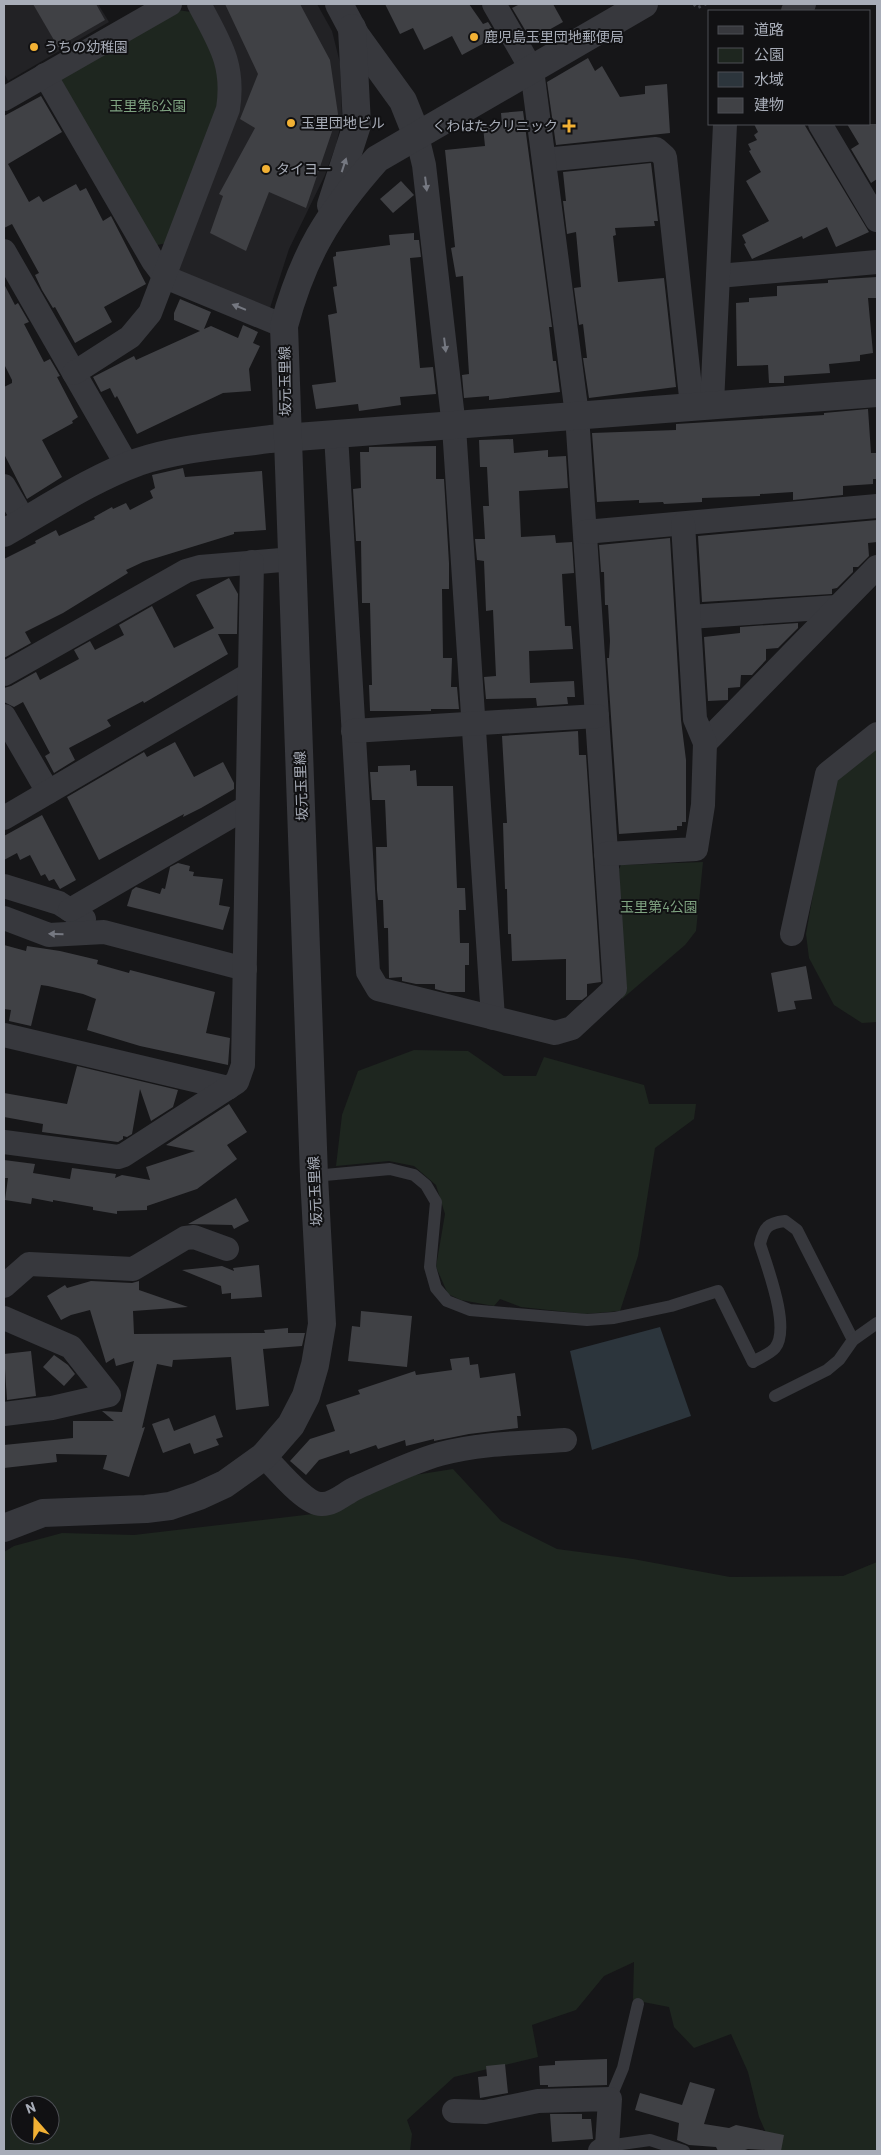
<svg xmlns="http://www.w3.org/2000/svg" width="881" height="2155" font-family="Barlow,'Noto Sans JP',sans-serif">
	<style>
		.built { fill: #222225 }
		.green { fill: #1e261f; fill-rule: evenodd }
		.water { fill: #2c353c }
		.building { fill: #404145 }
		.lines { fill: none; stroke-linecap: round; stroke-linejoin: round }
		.path { stroke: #3d3f44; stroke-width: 3; stroke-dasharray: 2.5 4; stroke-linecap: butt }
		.service { stroke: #37383d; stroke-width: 12 }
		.minor { stroke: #37383d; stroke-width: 24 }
		.tertiary { stroke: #37383d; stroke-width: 28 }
		.oneway { fill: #757881 }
		.poi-dot { fill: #f2b134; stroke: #111113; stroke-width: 2 }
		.labels { text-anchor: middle; stroke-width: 4; stroke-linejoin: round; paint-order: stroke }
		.poi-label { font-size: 14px; fill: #a8adb8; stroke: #111113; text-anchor: start }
		.park-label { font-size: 14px; fill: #7fa381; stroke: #111113 }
		.street-label { font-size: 14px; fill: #a8adb8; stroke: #111113 }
	</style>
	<rect width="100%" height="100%" fill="#161618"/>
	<g class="built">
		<path d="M4,4H98L109,22L8,81L4,73Z"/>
		<path d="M208,4H317L332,31L340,63L342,119L336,145L325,175L289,249L269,311L181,276L177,266Z"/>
	</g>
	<g class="green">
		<path d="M178,10L191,12L218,66L219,108L167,243L152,246L61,79Z"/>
		<path d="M877,743V1022L862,1023L834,1005L809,958L806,934L833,782Z"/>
		<path d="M703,862L696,931L685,945L622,999L619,869L621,865Z"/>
		<path d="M414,1050L468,1051L504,1076H536L544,1057L644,1085L649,1104H696L694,1119L655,1148L638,1256L620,1311L585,1314L521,1307L500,1299L494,1306L461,1300L448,1294L436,1267L445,1214L436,1185L414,1166L389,1161L336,1166L342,1115L358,1071Z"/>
		<path d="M453,1469L501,1521L557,1549L633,1559L730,1577L843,1576L877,1562V2151H774L759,2117L748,2072L731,2034L694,2048L674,2027L669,2007L633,2000L634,1962L604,1976L576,2010L532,2025L538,2057L454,2077L407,2120L412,2134L410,2151H4V1552L14,1546L62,1533L134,1535L330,1512L370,1488L415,1475ZM20,2105H50V2135H20Z"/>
	</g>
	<path class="water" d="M660,1327L691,1416L592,1450L570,1351Z"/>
	<g class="building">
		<path d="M33,4H96L105,20L58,47Z"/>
		<path d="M225,4H300L330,60L338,114L306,208L269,192L246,251L210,233L223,196L219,194L255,128L240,119L258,74Z"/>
		<path d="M385,4H469L483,24L488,22L497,36L462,55L452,36L424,50L413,28L400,34Z"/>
		<path d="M520,4H553L563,22L531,40L512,8Z"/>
		<path d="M588,58L595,71L602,66L620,97L645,94V86L667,84L670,133L556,145L547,82Z"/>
		<path d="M41,96L62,132L8,164L29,202L39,196L43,202L76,184L80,191L86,188L103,221L111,216L146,284L104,307L112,322L75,343L55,307L53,308L42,290L35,275L39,273L12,224L4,228V116Z"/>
		<path d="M523,111L552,327H549L553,361H556L560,392L489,400V396L464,398L462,375L469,374L463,276L456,277L451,248L455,247L445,150L485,146L483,127L502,125L501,113Z"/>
		<path d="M754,124H804L869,232L836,247L827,227L803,239L802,236L752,259L744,244L746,243L742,235L769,221L746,181L761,172L749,151L751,150L748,144L757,140L754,135L758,132Z"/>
		<path d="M847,124H877V179L871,183L851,149L859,144Z"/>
		<path d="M651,163L658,221H654L655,226L615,228L616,235L613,236L618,282L664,278L676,387L589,398L583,358H587L583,324L579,325L574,288L581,287L576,232L567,234L563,201H566L563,172Z"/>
		<path d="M401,181L414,195L393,213L380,199Z"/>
		<path d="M414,233V240H419L421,257L410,258L420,368L433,367L436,394L400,397L401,405L359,411L358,404L316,409L312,385L336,382L328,315L337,313L333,287L337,286L333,257L336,256V252L390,245L389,235Z"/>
		<path d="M877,277V298H868L873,353L860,355V361L829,364L830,373L784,376V383H769L768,365L737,366L736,303L749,302V298L777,296V286L828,283V280Z"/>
		<path d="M4,284L15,305L18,303L29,322L24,324L44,362L50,359L60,376L57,377L78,417L72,421L73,423L42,440L62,477L27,499L4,454V387L12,383V380L4,364Z"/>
		<path d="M180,299L211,312L204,329L211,326L238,338L243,325L258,332L253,343L260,346L249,369L251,391L223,393L137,434L117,396L115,398L110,388L101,392L93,377L134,356L136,360L200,331L174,320V313Z"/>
		<path d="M868,409L871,453H876L877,479H873V484L843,486V495L793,500V492L760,494V496L702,498V502L664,504L663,502L639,503V500L597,502L592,433L676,430V424L824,415V413Z"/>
		<path d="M513,439L514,453L548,450V457L566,456L568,488L519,491L521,537L555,535L556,543L572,542L574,573L562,574L565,626H571L573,649L529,651L530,683L574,681L575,697H567L568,704L537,706L536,698L486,699L484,677L496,676L493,610L486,611L484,561L477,560L475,539H485L483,506H489L487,467H480L479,440Z"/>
		<path d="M436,446V479H444L449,563V589H442L443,658H452L451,687H457L459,709H431V711H370L369,685H372L370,603H362L361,541H356L353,489L361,488L360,452H369V447Z"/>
		<path d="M183,468L185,477L262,471L266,530L234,532V534L143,562L126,570L128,573L63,613L25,632L31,643L4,658V559L36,543L35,541L56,530L59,536L95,519L94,517L112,507L113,509L126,503L130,510L153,498L150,491L155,488L152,475Z"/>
		<path d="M877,520V542L868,543L869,556L858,567H853V572L837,588L832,589V594L702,602L698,536Z"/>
		<path d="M670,538L681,720L686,760V822H682V826H677V830L619,834L607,658H609L610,641L608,605H605L604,572H601L599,545Z"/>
		<path d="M229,578L238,594L237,634H218L228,654L144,703L143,701L107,720L111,726L69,748L75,760L54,773L45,756L50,753L23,702L14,707L4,702V688L11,686L36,672L40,680L79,659L74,650L90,641L95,650L124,635L119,625L152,606L174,648L214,628L196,595Z"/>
		<path d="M798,623V628L778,648L766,649V660L752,675H741L740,687L728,688V700L708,701L704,637L740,633V627Z"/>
		<path d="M578,731L579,755H586L601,982L587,984V996L582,1000H566V959L512,961L511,934H508L507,889H505L503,823H507L502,736Z"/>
		<path d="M175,742L194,777L223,762L234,783V789L201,808L183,817L184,814L99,860L67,797L144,752L147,757Z"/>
		<path d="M410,765V771L416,770L417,786H453L457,888H465L466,910H459L460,943H469V965H465V992H447L435,989V984H416L402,981V977L389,978L388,928H384L383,900H378L377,890L376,847H387L385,800H372L370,772H378V766Z"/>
		<path d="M42,815L76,880L60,889L54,879L49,881L45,874L41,876L30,855L20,860L17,853L4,860V836Z"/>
		<path d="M178,863L190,866L189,871L194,872L193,876L223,879L219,905L230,907L223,930L127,906L132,890L136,887L160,894L162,888L165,889L170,867Z"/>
		<path d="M4,945L26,951L27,946L60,951L98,960L97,964L129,973L130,970L215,992L206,1033L230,1038L228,1065L140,1046L87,1030L96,999L83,994L48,986L41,985L31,1026L9,1021L11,1010L4,1009Z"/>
		<path d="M806,966L812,999L794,1001L796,1009L778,1012L771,973Z"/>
		<path d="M77,1066L178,1090L173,1107L151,1121L140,1089L132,1134L127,1137L123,1136V1139L118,1142L42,1132L43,1124L4,1117V1093L67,1104Z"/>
		<path d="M229,1104L247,1132L227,1145L237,1159L197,1189L147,1206V1210L117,1211V1214L93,1210V1207L53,1200V1202L32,1198L31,1204L5,1200L8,1178H4V1160L35,1164L33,1173L70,1179L72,1168L116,1174L115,1178L122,1175L150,1180L146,1167L195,1151L166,1145Z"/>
		<path d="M236,1198L249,1221L234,1229L232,1225L188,1224Z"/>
		<path d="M259,1265L262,1297L231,1299V1293L222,1294L221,1286L182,1270L222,1266L234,1271L233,1268Z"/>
		<path d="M91,1281L132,1283L139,1281V1290L188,1307L133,1311L134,1334L265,1333L264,1330L288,1328V1333H305L302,1346L263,1349L269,1406L236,1410L231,1357L173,1360L172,1367L157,1364L142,1428L145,1427L129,1477L103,1469L107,1455L56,1454L57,1462L4,1468V1445L73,1438V1421H114L102,1411L122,1412L134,1361L116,1366L114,1358L106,1363L90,1310L71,1315L61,1320L47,1296L65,1285L67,1288Z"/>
		<path d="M361,1311L412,1316L407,1367L348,1361L352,1326L360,1327Z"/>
		<path d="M31,1351L36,1396L7,1400L4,1354Z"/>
		<path d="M54,1355L68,1365L75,1374L64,1386L43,1367Z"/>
		<path d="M469,1357L470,1365L478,1364L480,1378L515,1373L521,1416H517L518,1428L469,1434L434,1441V1439L406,1446L405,1440L378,1449L376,1445L350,1454L349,1450L319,1460L306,1475L290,1461L310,1439L335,1431L326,1405L360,1394L358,1390L415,1371L416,1375L452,1370L450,1359Z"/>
		<path d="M215,1415L223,1437L216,1439L219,1445L194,1454L190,1443L163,1453L152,1424L169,1418L174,1431Z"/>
		<path d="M607,2059V2085L548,2087V2085H540L539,2066L555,2065V2061Z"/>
		<path d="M505,2064L508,2093L480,2098L478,2077L487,2076L486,2066Z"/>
		<path d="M690,2082L715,2089L704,2124L729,2128L736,2125L784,2135L781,2151L748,2149L742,2151H718L716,2147L689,2145L677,2140L679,2123L635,2110L640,2093L682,2105Z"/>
		<path d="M550,2114H582V2119H591L593,2139L552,2142Z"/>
	</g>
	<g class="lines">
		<path class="path" d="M694,4L697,8L706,4"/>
		<g class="service">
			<path d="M314,1176L390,1169L414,1175L426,1185L436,1202L430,1267L436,1288L447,1301L470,1310L587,1320L614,1318L671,1306L718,1291L753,1362C759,1358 770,1354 775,1348C791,1328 767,1267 760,1244C764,1227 768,1223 785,1221L797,1230L853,1340"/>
			<path d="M775,1396L827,1370L839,1360L853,1340L877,1323"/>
			<path d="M610,2099L623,2068L638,2004"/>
			<path d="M607,2146L650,2140L684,2151"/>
		</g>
		<g class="minor">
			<path d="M793,11L804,4"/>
			<path d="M45,75L153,261L165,277L284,326"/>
			<path d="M4,99L170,4"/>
			<path d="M820,124L877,220"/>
			<path d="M417,136L424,165L454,427L493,1018"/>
			<path d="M544,160L656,149L665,157L692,406"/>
			<path d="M4,251L128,467"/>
			<path d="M718,276L877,262"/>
			<path d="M74,373L130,337L150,313L228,109C235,64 219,42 199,4"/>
			<path d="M712,404L725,124"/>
			<path d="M336,435L368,972L378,989L555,1033L572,1028L615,988L577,415L532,70L494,4"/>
			<path d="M4,486L25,522"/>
			<path d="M585,532L877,506"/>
			<path d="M689,617L837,607"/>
			<path d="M4,674L186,571L200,567L293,559"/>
			<path d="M4,716L48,792"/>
			<path d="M353,731L597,716"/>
			<path d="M705,743L877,567"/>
			<path d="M4,818L250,674"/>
			<path d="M606,854L696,849L703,805L705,743L695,719L683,524"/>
			<path d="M4,886L59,903L84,919"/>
			<path d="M70,910L247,807"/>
			<path d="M4,918L49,935L104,932L245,969"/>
			<path d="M792,934L827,774L877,734"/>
			<path d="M4,1035L228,1088"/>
			<path d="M4,1142L118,1157L124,1155L237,1082L243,1065L252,562"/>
			<path d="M4,1286L29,1264L133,1269L185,1238L194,1237L227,1249"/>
			<path d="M4,1318L71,1347L109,1395L52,1408L4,1414"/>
			<path d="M264,1456C276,1468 305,1504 321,1504C333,1505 345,1493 356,1488C383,1476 412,1462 440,1454C481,1443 524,1443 565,1440"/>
			<path d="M454,2111L485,2112L538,2101L610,2099L607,2146L600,2151"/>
		</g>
		<g class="tertiary">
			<path d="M339,4L356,36L403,101L417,136"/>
			<path d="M331,205L357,125L352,28"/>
			<path d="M4,533C47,509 91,479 138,462C180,448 226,445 270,439L877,393"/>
			<path d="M4,1528L43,1513L146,1509L170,1506L199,1496L225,1484L264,1456L291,1425L306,1396L315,1365L322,1324L314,1176L284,326C303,255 328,214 377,159L644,4"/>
		</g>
	</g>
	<defs><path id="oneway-solid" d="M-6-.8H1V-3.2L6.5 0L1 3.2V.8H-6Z" transform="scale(1.25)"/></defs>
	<g class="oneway">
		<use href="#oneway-solid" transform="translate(344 165) rotate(-72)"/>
		<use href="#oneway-solid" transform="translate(426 184) rotate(83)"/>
		<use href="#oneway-solid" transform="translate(239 307) rotate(-158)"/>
		<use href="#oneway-solid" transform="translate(445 345) rotate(83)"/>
		<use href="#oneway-solid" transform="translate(56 934) rotate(-179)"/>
	</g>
	<g class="poi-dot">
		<circle cx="474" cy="37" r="5"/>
		<circle cx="34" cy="47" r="5"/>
		<circle cx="291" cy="123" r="5"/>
		<path d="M566.5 118.5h5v5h5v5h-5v5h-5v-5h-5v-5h5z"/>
		<circle cx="266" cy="169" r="5"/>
	</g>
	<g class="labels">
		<g class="poi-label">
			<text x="484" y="42">鹿児島玉里団地郵便局</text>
			<text x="44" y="52">うちの幼稚園</text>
			<text x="301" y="128">玉里団地ビル</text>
			<text x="558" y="131" text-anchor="end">くわはたクリニック</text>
			<text x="276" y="174">タイヨー</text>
		</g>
		<g class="park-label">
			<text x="148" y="111">玉里第6公園</text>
			<text x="659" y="912">玉里第4公園</text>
		</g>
		<g class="street-label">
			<text transform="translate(285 381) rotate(-91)" y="5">坂元玉里線</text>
			<text transform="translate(301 786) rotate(-92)" y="5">坂元玉里線</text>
			<text transform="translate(315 1191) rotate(-93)" y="5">坂元玉里線</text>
		</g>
	</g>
	<rect width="881" height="2155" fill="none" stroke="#a8adb8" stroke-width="10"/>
	<rect x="708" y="10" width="162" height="115" fill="#111113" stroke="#4d4f55"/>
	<rect x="718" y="26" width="25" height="8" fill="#37383d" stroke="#4d4f55"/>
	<text x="754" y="35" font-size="15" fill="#a8adb8">道路</text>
	<rect x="718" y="48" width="25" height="15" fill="#1e261f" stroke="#4d4f55"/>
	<text x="754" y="60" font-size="15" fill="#a8adb8">公園</text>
	<rect x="718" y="72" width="25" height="15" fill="#2c353c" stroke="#4d4f55"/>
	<text x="754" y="85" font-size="15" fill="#a8adb8">水域</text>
	<rect x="718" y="98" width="25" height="15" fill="#404145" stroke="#4d4f55"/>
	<text x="754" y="110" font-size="15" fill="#a8adb8">建物</text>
	<g transform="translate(35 2120) rotate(340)"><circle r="24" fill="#111113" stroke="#4d4f55"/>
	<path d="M0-4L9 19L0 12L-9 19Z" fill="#f2b134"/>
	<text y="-8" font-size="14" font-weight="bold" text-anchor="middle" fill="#a8adb8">N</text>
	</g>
</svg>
